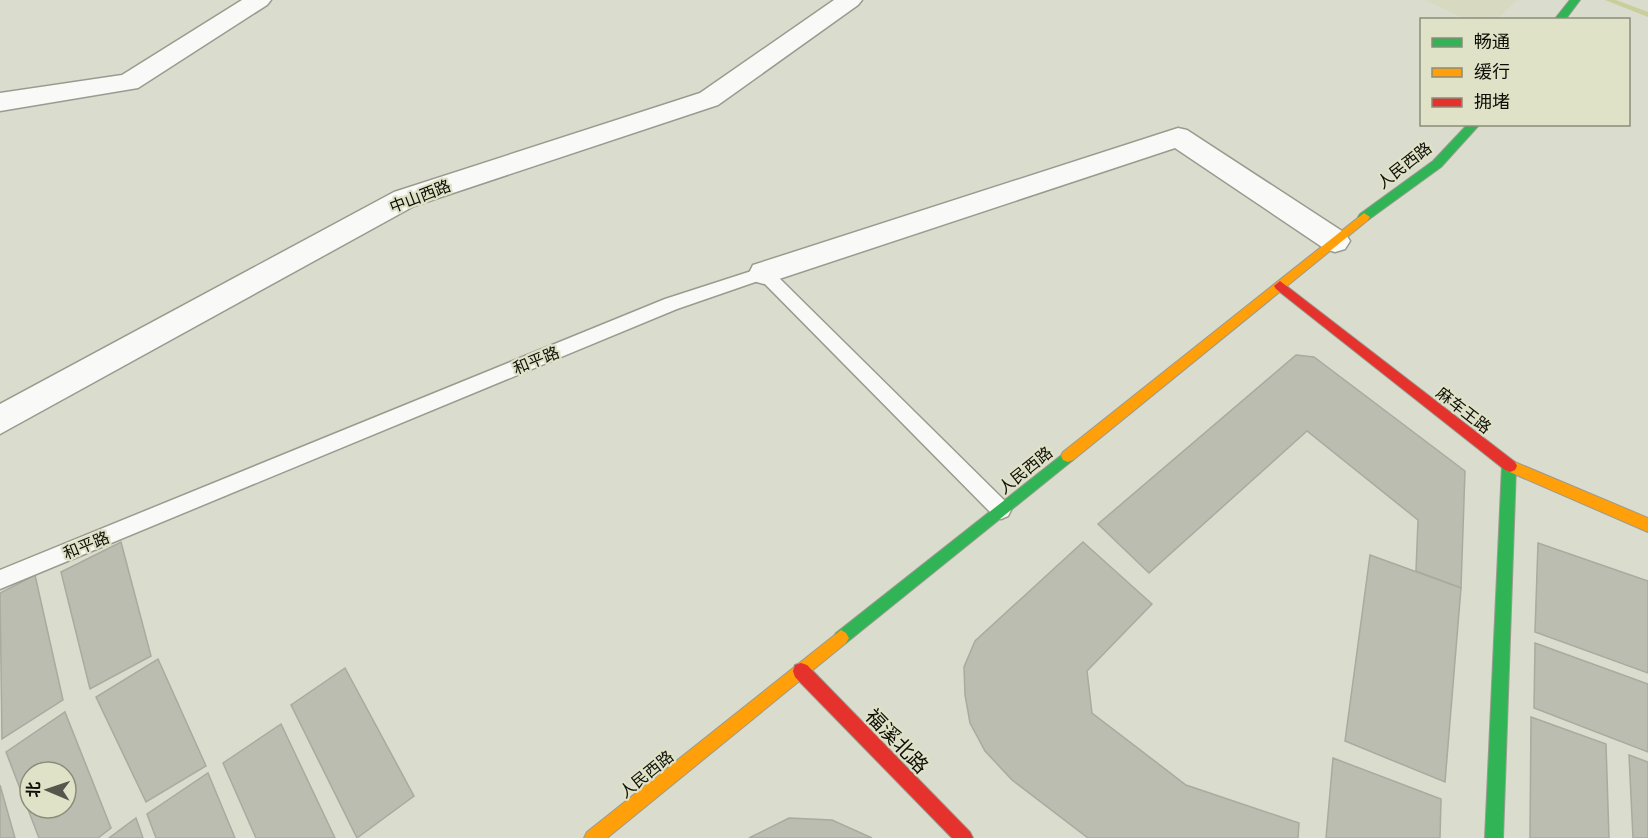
<svg xmlns="http://www.w3.org/2000/svg" width="1648" height="838" font-family="'Roboto Condensed','Noto Sans SC',sans-serif">
	<style>
		.built { fill: #d7d9c0 }
		.lines { fill: none; stroke-linecap: round; stroke-linejoin: round }
		.stream { fill: #cace9b; fill-rule: evenodd }
		.building { fill: #bbbdb1; stroke: #aaaa9f; stroke-width: 1.5; fill-rule: evenodd }
		.lane-casing { stroke: #9a9b8f; stroke-width: 3 }
		.street-casing { stroke: #9a9b8f; stroke-width: 3 }
		.fast-casing { stroke: #9a9b8f; stroke-width: 2 }
		.slow-casing { stroke: #9a9b8f; stroke-width: 2 }
		.jam-casing { stroke: #9a9b8f; stroke-width: 2 }
		.lane { fill: #f9faf8; fill-rule: evenodd }
		.street { fill: #f9faf8; fill-rule: evenodd }
		.fast { fill: #30b455; fill-rule: evenodd }
		.slow { fill: #ff9f0a; fill-rule: evenodd }
		.jam { fill: #e5322d; fill-rule: evenodd }
		.labels { text-anchor: middle; stroke-width: 4.5; stroke-linejoin: round; paint-order: stroke }
		.street-label { font-size: 16px; fill: #0d0e06; stroke: #dfe2c7 }
		.near-street-label { font-size: 20px; fill: #0d0e06; stroke: #dfe2c7 }
	</style>
	<rect width="100%" height="100%" fill="#dadccd"/>
	<path class="built" d="M1425,0H1517L1497,19L1468,20Z"/>
	<g class="lines">
		<path class="stream" d="M1605,0H1616L1648,12V17Z"/>
	</g>
	<g class="building">
		<path d="M1296,355L1314,357L1465,471L1461,588L1416,571L1418,520L1307,431L1149,573L1098,524Z"/>
		<path d="M121,542L151,656L90,689L61,572Z"/>
		<path d="M1083,542L1152,604L1087,671L1092,713L1186,785L1299,823L1298,838H1088L1012,780L985,751L970,723L965,695L964,667L975,641Z"/>
		<path d="M1538,543L1648,581V673L1535,632Z"/>
		<path d="M1370,555L1461,588L1445,782L1345,741Z"/>
		<path d="M35,575L63,700L2,739L0,593Z"/>
		<path d="M1535,643L1648,684V752L1534,708Z"/>
		<path d="M158,659L206,766L146,802L96,697Z"/>
		<path d="M345,668L414,796L357,838L291,705Z"/>
		<path d="M65,712L111,828L98,838H39L6,752ZM30,772H66V808H30Z"/>
		<path d="M1531,717L1606,744L1609,838H1530Z"/>
		<path d="M281,724L335,838H256L223,763Z"/>
		<path d="M1629,755L1648,762V838H1633Z"/>
		<path d="M1333,758L1441,799L1440,838H1326Z"/>
		<path d="M208,773L235,838H156L147,814Z"/>
		<path d="M0,785L15,838H0Z"/>
		<path d="M136,818L143,838H109Z"/>
		<path d="M789,818L832,820L872,838H749Z"/>
	</g>
	<g class="lines">
		<defs>
			<path id="lane" d="M764,267L770,269L1008,504L1011,510L1008,516L1001,519L994,516L761,280L677,309L0,589V570L665,299Z"/>
			<g id="street">
				<path d="M242,0H271L267,5L138,88L0,111V93L122,75Z"/>
				<path d="M834,0H862L858,5L718,105L414,206L0,434V404L394,192L700,93Z"/>
				<path d="M1178,128L1187,130L1345,233L1350,241L1345,249L1335,252L1325,249L1175,148L764,284L753,281L749,273L753,265Z"/>
			</g>
			<g id="fast">
				<path d="M1570,0H1580L1565,20H1554Z"/>
				<path d="M1468,124H1480L1441,167L1368,220H1360L1358,217L1360,214L1433,161Z"/>
				<path d="M1068,450L1073,452L1075,456L1073,460L846,643L841,646L836,643L833,638L836,633Z"/>
				<path d="M1509,460L1514,462L1516,466L1503,838H1485L1502,466L1504,462Z"/>
			</g>
			<g id="slow">
				<path d="M1364,213L1370,217L1368,220L1073,460L1068,462L1063,460L1061,456L1063,452Z"/>
				<path d="M1510,460L1648,518V532L1505,470L1503,466L1505,462Z"/>
				<path d="M841,630L846,633L849,638L846,643L607,838H584L587,832Z"/>
			</g>
			<g id="jam">
				<path d="M1280,281L1515,462L1517,466L1515,470L1510,472L1505,470L1276,289L1274,286Z"/>
				<path d="M801,663L807,665L970,832L973,838H952L795,677L793,671L795,665Z"/>
			</g>
		</defs>
		<use href="#lane" class="lane-casing"/>
		<use href="#street" class="street-casing"/>
		<use href="#fast" class="fast-casing"/>
		<use href="#slow" class="slow-casing"/>
		<use href="#jam" class="jam-casing"/>
		<use href="#lane" class="lane"/>
		<use href="#street" class="street"/>
		<use href="#fast" class="fast"/>
		<use href="#slow" class="slow"/>
		<use href="#jam" class="jam"/>
	</g>
	<g class="labels">
		<g class="street-label">
			<text transform="translate(1404 165) rotate(-38)" y="6">人民西路</text>
			<text transform="translate(420 196) rotate(-21)" y="6">中山西路</text>
			<text transform="translate(536 360) rotate(-22)" y="6">和平路</text>
			<text transform="translate(1464 410) rotate(38)" y="6">麻车王路</text>
			<text transform="translate(1025 470) rotate(-39)" y="6">人民西路</text>
			<text transform="translate(86 545) rotate(-22)" y="6">和平路</text>
			<text transform="translate(646 774) rotate(-39)" y="6">人民西路</text>
		</g>
		<g class="near-street-label">
			<text transform="translate(897 741) rotate(46)" y="7">福溪北路</text>
		</g>
	</g>
	<rect x="1420" y="18" width="210" height="108" fill="#dfe2c7" stroke="#8b8d7a" stroke-width="1.5"/>
	<rect x="1432" y="38" width="30" height="9" fill="#30b455" stroke="#8b8d7a" stroke-width="1.5"/>
	<text x="1474" y="48" font-size="18" fill="#0d0e06">畅通</text>
	<rect x="1432" y="68" width="30" height="9" fill="#ff9f0a" stroke="#8b8d7a" stroke-width="1.5"/>
	<text x="1474" y="78" font-size="18" fill="#0d0e06">缓行</text>
	<rect x="1432" y="98" width="30" height="9" fill="#e5322d" stroke="#8b8d7a" stroke-width="1.5"/>
	<text x="1474" y="108" font-size="18" fill="#0d0e06">拥堵</text>
	<g transform="translate(48 790) rotate(272)"><circle r="28" fill="#dfe2c7" stroke="#8b8d7a" stroke-width="1.5"/>
	<path d="M0-4.5L10 22L0 15L-10 22Z" fill="#55564c"/>
	<text y="-9" font-size="16" font-weight="bold" text-anchor="middle" fill="#0d0e06">北</text>
	</g>
</svg>
